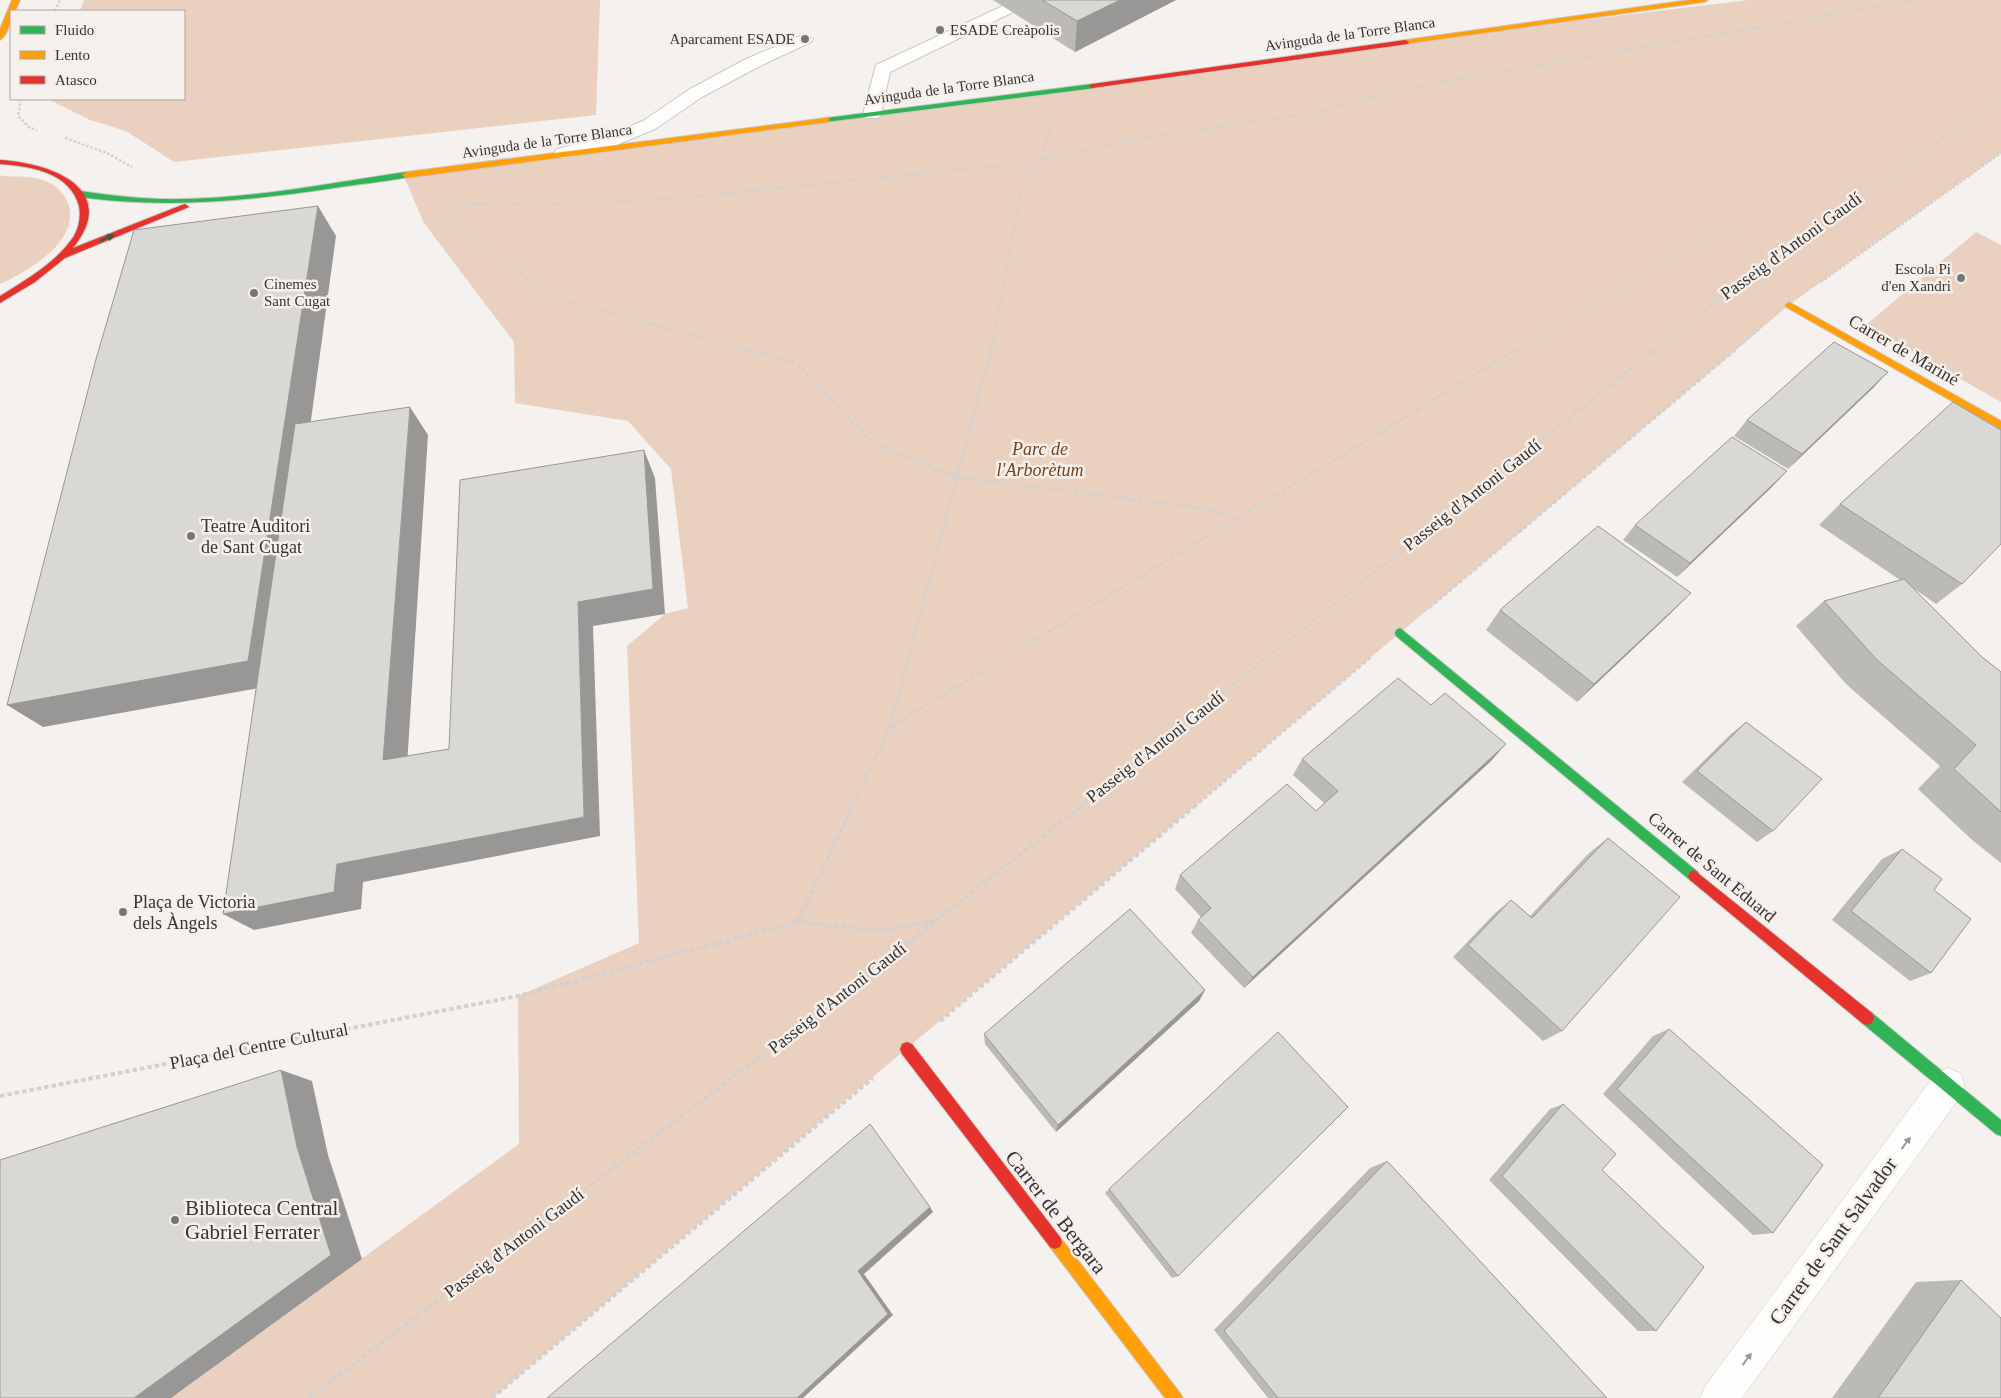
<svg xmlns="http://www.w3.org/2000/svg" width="2001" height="1398" font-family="'Times New Roman',serif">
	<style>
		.green { fill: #ead0be }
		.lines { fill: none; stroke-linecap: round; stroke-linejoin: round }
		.lane-casing { stroke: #cbc8c6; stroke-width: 2 }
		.street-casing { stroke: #cbc8c6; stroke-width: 1 }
		.fast-casing { stroke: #cbc8c6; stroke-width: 2 }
		.slow-casing { stroke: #cbc8c6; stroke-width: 2 }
		.jam-casing { stroke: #cbc8c6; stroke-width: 2 }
		.path-far2 { stroke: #d2d1d0; stroke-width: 2.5; stroke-dasharray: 2.5 2; stroke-linecap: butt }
		.path-far1 { stroke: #d2d1d0; stroke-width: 3; stroke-dasharray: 4 2.5; stroke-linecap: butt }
		.path { stroke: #d2d1d0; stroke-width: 4; stroke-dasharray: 4.5 3; stroke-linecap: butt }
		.lane { fill: #fdfdfc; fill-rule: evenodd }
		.street { fill: #fdfdfc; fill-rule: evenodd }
		.fast { fill: #30b455; fill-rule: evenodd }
		.slow { fill: #ff9f0a; fill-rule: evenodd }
		.jam { fill: #e5322d; fill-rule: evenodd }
		.wall { fill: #bbbab7 }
		.shaded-wall { fill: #999795 }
		.building { fill: #dad8d5; stroke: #999795 }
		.oneway { fill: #34603e }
		.oneway2 { fill: #9a9897 }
		.poi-dot { fill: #787674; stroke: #f6f0ec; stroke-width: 2 }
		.labels { text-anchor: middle; stroke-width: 5; stroke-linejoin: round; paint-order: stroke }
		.far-poi-label { font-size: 15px; fill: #363332; stroke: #f6f0ec; text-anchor: start }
		.far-street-label { font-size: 15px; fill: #363332; stroke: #f6f0ec }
		.street-label { font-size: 18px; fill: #363332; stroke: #f6f0ec }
		.park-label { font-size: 18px; font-style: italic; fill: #74431d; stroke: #f6f0ec }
		.poi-label { font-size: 18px; fill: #363332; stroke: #f6f0ec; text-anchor: start }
		.near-poi-label { font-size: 21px; fill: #363332; stroke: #f6f0ec; text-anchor: start }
		.near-street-label { font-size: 21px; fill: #363332; stroke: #f6f0ec }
	</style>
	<rect width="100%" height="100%" fill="#f4f1ee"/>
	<g class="green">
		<path d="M84,0H600L596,115L174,162L126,131L90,120L48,99H184V11H80Z"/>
		<path d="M1749,0H2001V153L1789,305L492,1398H171L519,1144L518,996L639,943L627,646L665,614L688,608L671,469L628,421L515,403L514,342L424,223L404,177L1465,34Z"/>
		<path d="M0,176C15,177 36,175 50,183C59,188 66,196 69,206C78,243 28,271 0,284Z"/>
		<path d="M1976,232L2001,245V402L1866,325Z"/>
	</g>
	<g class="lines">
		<defs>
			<g id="lane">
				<path d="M1007,4L1015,9L1013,12L890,72L881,114L878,118H866L863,114L876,65Z"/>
				<path d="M805,34L813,39L811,42L758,67L702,97L655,129L614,146L563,158L557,157L554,153L557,149L602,138L643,121L690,89L746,59Z"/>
			</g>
			<path id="street" d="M1948,1068L1960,1073L1965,1085L1960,1097L1742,1398H1700L1706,1385L1936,1073Z"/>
			<g id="fast">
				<path d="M1092,84L1096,86L1095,88L826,122L822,120L826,118Z"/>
				<path d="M406,172L409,173V177C384,182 358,184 334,188C245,201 169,209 80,197L76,194L80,191C107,195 133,198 160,199C242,201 325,184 406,172Z"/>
				<path d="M1400,628L1698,872L1700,876L1698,880L1694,882L1690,880L1396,636L1395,633L1396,630Z"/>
				<path d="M1867,1011L1872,1013L2001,1120V1136L1996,1134L1862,1023L1860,1018L1862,1013Z"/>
			</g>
			<g id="slow">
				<path d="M12,0H20L15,11H11C11,21 8,35 0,40V29Z"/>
				<path d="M1689,0H1708L1704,2L1405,44L1401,42L1405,40Z"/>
				<path d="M826,118H829V122L406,178L402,175L406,172Z"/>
				<path d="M1789,302L2001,421V429L1786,307L1785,305Z"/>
				<path d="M1055,1235L1060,1237L1180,1393L1183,1398H1165L1050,1247L1048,1242L1050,1237Z"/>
			</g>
			<g id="jam">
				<path d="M1405,40L1409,42L1408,44L1092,88L1088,86L1092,84Z"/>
				<path d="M0,160C50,163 121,188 73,248L182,205L185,204L189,207L65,258L35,282L0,303V296C26,280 57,262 74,236C79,227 81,216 79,206C70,172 30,166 0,164Z"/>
				<path d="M1694,870L1872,1013L1874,1018L1872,1023L1867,1025L1862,1023L1690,880L1688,876L1690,872Z"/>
				<path d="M907,1042L912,1044L1060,1237L1062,1242L1060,1247L1055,1249L1050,1247L902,1054L900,1049L902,1044Z"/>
			</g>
		</defs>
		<use href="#lane" class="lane-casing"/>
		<use href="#street" class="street-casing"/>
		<use href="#fast" class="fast-casing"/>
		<use href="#slow" class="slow-casing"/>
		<use href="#jam" class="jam-casing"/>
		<g class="path-far2">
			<path d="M55,11L60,0"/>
			<path d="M21,99L18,116L30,128L37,130"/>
			<path d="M65,138L107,153L132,167"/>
			<path d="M454,203L545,205L670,199L1024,163L1137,139L1317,112L1414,87L1916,0"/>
			<path d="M432,204L447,220L554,298L751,351"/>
			<path d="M1821,282L2001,153"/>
			<path d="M991,351L1020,197L1039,163L1053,122"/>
			<path d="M1515,351L1719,229L1774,257"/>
			<path d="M1653,351L1744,279L2001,97"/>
			<path d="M1733,351L1761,328"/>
		</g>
		<g class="path-far1">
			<path d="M747,350L798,364L872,443L957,477L1196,507L1238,517"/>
			<path d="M1429,608L1735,350"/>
			<path d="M890,727L991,350"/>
			<path d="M852,807L890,727L1517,350"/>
			<path d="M1079,807L1654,350"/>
			<path d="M1194,807L1371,657"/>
		</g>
		<g class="path">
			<path d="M797,922L881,931L935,921"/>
			<path d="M940,1021L1195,806"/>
			<path d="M0,1096L518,996L797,922L853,806"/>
			<path d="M309,1398L856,984L1081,806"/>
			<path d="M492,1398L873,1078"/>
		</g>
		<use href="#lane" class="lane"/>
		<use href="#street" class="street"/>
		<use href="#fast" class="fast"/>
		<use href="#slow" class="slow"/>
		<use href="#jam" class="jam"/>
	</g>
	<g class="wall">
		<path d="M993,0H1176L1075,52Z"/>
		<path d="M1888,372L1873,388L1788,469L1734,436L1747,420Z"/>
		<path d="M1773,486L1677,577L1623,540L1635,525Z"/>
		<path d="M1840,504L1962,584L1936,604L1913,588L1982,657L2001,672V863L1971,839L1918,789L1940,766L1846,684L1796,626L1824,601L1900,580L1819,525Z"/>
		<path d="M1500,610L1672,612L1577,702L1486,630Z"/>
		<path d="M1746,722L1773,831L1757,842L1682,782L1731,734Z"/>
		<path d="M1302,759L1491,761L1244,988L1191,933L1198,920L1201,917L1175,889L1180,875L1316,811L1324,803L1293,775Z"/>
		<path d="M1608,838L1562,1031L1543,1041L1453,957L1495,913L1511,900L1530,916L1589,853Z"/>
		<path d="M1902,849L1934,890L1931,973L1910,981L1832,920L1882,859Z"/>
		<path d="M1205,990L1199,1001L1056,1132L985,1044L984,1034Z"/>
		<path d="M1669,1029L1773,1233L1753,1235L1603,1094L1653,1036Z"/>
		<path d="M1563,1104L1602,1170L1656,1331H1638L1489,1180L1550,1109Z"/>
		<path d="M1387,1161L1607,1398H1268L1214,1330L1370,1168Z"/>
		<path d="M1109,1189L1178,1276L1172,1278L1105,1193Z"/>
		<path d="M1961,1280L2001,1398H1832L1916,1282Z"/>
	</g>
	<g class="shaded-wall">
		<path d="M1120,0H1176L1075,52L1077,21Z"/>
		<path d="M318,206L336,236L275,685L43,727L7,705Z"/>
		<path d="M1888,372L1873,388L1788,469L1802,454Z"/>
		<path d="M410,407L428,435L406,781L383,760Z"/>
		<path d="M644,450L655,478L665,614L593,626L600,836L363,882L361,909L254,930L223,914L337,864L584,817L578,602Z"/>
		<path d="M1787,471L1773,486L1677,577L1690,563Z"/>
		<path d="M1691,593L1672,612L1577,702L1594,684Z"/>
		<path d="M1506,744L1491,761L1244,988L1253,977Z"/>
		<path d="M1205,990L1199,1001L1056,1132L1058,1125Z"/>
		<path d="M281,1070L312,1081L328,1155L362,1259L171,1398H134L297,1147Z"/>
		<path d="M930,1207L933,1212L864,1274L893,1315L803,1398H797L858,1271Z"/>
	</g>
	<g class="building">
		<path d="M1042,0H1120L1077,21Z"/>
		<path d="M318,206L248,661L7,705L96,359L134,230Z"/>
		<path d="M1834,342L1888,372L1802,454L1747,420Z"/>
		<path d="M1953,402L2001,430V544L1962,584L1840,504Z"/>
		<path d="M410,407L383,760L449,749L460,480L644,450L653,589L578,602L584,817L337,864L334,892L223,914L295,424Z"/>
		<path d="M1732,437L1787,471L1690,563L1635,525Z"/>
		<path d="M1598,526L1691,593L1594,684L1500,610Z"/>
		<path d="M1904,579L1982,657L2001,672V812L1954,769L1976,745L1877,660L1824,601Z"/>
		<path d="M1398,678L1431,705L1445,693L1506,744L1253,977L1198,920L1211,908L1180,875L1287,784L1316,811L1338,791L1302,759Z"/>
		<path d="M1746,722L1822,779L1773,831L1697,771Z"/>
		<path d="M1608,838L1680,897L1562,1031L1468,945L1511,900L1532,918Z"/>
		<path d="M1902,849L1942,879L1934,890L1971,919L1931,973L1851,911Z"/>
		<path d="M1130,909L1205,990L1058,1125L984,1034Z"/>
		<path d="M1669,1029L1823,1165L1773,1233L1617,1089Z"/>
		<path d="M1278,1032L1348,1107L1178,1276L1109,1189Z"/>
		<path d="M281,1070L297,1147L331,1255L134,1398H0V1160Z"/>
		<path d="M1563,1104L1616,1154L1602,1170L1704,1267L1656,1331L1502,1176Z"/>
		<path d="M870,1124L930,1207L858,1271L888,1314L797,1398H547Z"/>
		<path d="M1387,1161L1607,1398H1278L1224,1331Z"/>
		<path d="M1961,1280L2001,1318V1398H1878Z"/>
	</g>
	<defs><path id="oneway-solid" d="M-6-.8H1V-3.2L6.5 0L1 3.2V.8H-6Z" transform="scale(1.25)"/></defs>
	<use class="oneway" href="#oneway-solid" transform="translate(107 238) rotate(-22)"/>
	<g class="oneway2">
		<use href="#oneway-solid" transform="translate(1906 1143) rotate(-54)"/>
		<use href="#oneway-solid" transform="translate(1747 1359) rotate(-54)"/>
	</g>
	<g class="poi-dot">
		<circle cx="940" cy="30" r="5"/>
		<circle cx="805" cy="39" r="5"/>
		<circle cx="1961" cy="278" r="5"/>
		<circle cx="254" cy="293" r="5"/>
		<circle cx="191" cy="536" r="5"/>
		<circle cx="123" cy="912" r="5"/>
		<circle cx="175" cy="1220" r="5"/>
	</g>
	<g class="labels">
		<g class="far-poi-label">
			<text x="950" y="35">ESADE Creàpolis</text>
			<text x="795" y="44" text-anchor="end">Aparcament ESADE</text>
			<text x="1951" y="274" text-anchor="end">Escola Pi<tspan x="1951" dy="17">d'en Xandri</tspan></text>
			<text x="264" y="289">Cinemes<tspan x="264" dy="17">Sant Cugat</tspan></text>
		</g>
		<g class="far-street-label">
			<text transform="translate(1350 34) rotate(-8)" y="5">Avinguda de la Torre Blanca</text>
			<text transform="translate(949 88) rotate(-8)" y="5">Avinguda de la Torre Blanca</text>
			<text transform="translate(547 141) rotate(-8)" y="5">Avinguda de la Torre Blanca</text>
		</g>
		<g class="street-label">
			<text transform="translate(1791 246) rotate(-36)" y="6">Passeig d'Antoni Gaudí</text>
			<text transform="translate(1904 350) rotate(30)" y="6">Carrer de Mariné</text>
			<text transform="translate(1472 495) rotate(-38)" y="6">Passeig d'Antoni Gaudí</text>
			<text transform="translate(1155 747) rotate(-38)" y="6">Passeig d'Antoni Gaudí</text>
			<text transform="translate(1712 867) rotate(40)" y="6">Carrer de Sant Eduard</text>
			<text transform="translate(837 998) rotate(-38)" y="6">Passeig d'Antoni Gaudí</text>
			<text transform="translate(259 1046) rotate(-11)" y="6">Plaça del Centre Cultural</text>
			<text transform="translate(514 1243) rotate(-37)" y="6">Passeig d'Antoni Gaudí</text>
		</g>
		<g class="park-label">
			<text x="1040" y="455">Parc de<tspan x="1040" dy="21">l'Arborètum</tspan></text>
		</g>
		<g class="poi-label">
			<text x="201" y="532">Teatre Auditori<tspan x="201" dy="21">de Sant Cugat</tspan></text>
			<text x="133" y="908">Plaça de Victoria<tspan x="133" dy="21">dels Àngels</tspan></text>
		</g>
		<g class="near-poi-label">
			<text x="185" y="1215">Biblioteca Central<tspan x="185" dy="24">Gabriel Ferrater</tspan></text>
		</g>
		<g class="near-street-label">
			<text transform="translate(1056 1212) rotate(52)" y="7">Carrer de Bergara</text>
			<text transform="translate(1833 1241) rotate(-54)" y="7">Carrer de Sant Salvador</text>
		</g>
	</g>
	<rect x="10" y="10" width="175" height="90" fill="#f6f0ec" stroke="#a9a4a2"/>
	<rect x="20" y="26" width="25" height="8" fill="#30b455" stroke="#a9a4a2"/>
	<text x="55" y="35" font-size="15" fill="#363332">Fluido</text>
	<rect x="20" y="51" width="25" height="8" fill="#ff9f0a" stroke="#a9a4a2"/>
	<text x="55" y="60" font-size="15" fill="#363332">Lento</text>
	<rect x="20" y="76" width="25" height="8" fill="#e5322d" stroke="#a9a4a2"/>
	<text x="55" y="85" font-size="15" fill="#363332">Atasco</text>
</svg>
